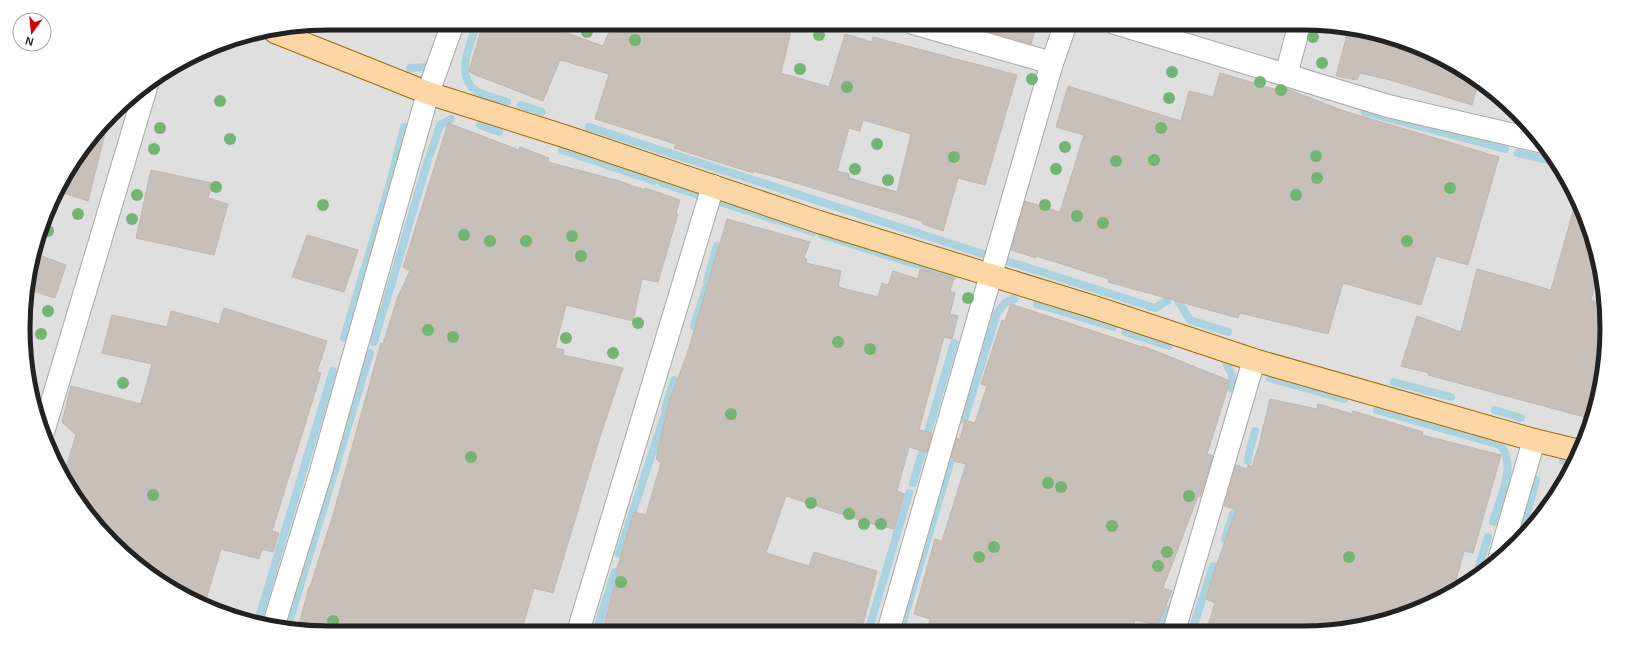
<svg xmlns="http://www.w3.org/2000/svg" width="1630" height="656" font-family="Helvetica,sans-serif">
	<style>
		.residential { fill: #e0dfdf }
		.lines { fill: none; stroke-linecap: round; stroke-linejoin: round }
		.stream { stroke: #aad3df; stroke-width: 8 }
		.building { fill: #c7bfb8; stroke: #c4b6ab; fill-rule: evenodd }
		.minor-casing { stroke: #a9a9a9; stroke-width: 24 }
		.major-casing { stroke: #a06b00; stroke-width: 24 }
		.minor { stroke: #fff; stroke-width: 22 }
		.major { stroke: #fcd6a4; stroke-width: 22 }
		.tree { fill: #74b475 }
		.rim { fill: none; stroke: #222; stroke-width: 5 }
	</style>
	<rect width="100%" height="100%" fill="#f2efe9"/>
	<path class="residential" d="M328,23H1302L1400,39L1454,64L1503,99L1544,142L1575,193L1597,249L1606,308L1604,368L1591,426L1555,498L1503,557L1437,602L1342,630L328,633L230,617L142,570L99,529L64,481L29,388L26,288L39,230L64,176L127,99L176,64L230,39Z"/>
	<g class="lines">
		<g class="stream">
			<path d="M477,23C471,42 455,75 475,90C483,96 497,98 507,102"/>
			<path d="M410,68L425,67L434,59"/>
			<path d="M521,105L542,112"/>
			<path d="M1365,112L1505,149"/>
			<path d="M480,125L499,132"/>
			<path d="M589,127L986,255"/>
			<path d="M562,150L654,181"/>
			<path d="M1518,153L1556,162"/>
			<path d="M430,155L440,125L451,119"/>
			<path d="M662,183L704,197"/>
			<path d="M721,202L744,210"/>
			<path d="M749,211L775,220"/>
			<path d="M781,221L813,232"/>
			<path d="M822,235L953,276"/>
			<path d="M1004,260L1155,308L1167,301"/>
			<path d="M707,281L717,246"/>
			<path d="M1177,299L1190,320L1228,332"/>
			<path d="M1037,304L1113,327"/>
			<path d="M385,306L428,160"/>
			<path d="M694,326L706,288"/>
			<path d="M1125,332L1169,346"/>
			<path d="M344,338L390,183L404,127"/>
			<path d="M374,342L383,311"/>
			<path d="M1227,365L1232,375V389"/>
			<path d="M1270,378L1344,399"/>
			<path d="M1394,382L1451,397"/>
			<path d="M665,409L674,380"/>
			<path d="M1377,410L1500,445C1518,465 1499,500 1493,522"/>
			<path d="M1495,410L1521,418"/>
			<path d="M964,420L997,313L1005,303L1014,299"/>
			<path d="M1248,461L1249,453L1255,431"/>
			<path d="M1563,461L1572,464"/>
			<path d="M913,483L954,343"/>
			<path d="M1521,537L1536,480"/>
			<path d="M1225,539L1233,514"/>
			<path d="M619,554L665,414"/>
			<path d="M1476,575L1488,537"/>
			<path d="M258,621L333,371"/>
			<path d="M288,626L370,353"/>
			<path d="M1159,631L1166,609"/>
			<path d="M1192,631L1213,566"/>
			<path d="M596,632L615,572"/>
			<path d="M868,632L909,493"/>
			<path d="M900,632L950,463"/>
		</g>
	</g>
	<g class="building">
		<path d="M483,23H563L561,31L603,46L613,23H793L781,73L829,87L845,34L872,42L873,37L1017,75L985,185L958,178L943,231L923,224L922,221L786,180L753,171V173L674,148L676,144L595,119L609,74L560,60L543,101L473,74L469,71ZM863,120L911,134L897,192L849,178V174L837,171L849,128L860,131Z"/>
		<path d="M973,23H1037L1031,44L994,33L973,26Z"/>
		<path d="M1348,31L1400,39L1454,64L1479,81L1472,105L1390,80L1360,73L1357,80L1336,76Z"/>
		<path d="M1220,73L1281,91L1282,87L1344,111L1499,157L1468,265L1436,256L1421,305L1343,283L1328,334L1240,313L1238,318L1108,282L1109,279L1036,256V258L1011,250L1025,201L1060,212L1084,135L1056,127L1068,86L1181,121L1189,91L1213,97Z"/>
		<path d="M108,121L88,201L57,191L64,176Z"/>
		<path d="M448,123L519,150L520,147L549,158L548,162L616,180L645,190V188L680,200L676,213L678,214L658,282L642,279L633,321L566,305L555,348L564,350L563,355L623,368L599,440L553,593L534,588L521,632L328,633L298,628L309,587H310L333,515L381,343L383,344L398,296L410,271L403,267Z"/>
		<path d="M151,170L212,183L208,198L228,204L214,255L136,238Z"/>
		<path d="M1577,197L1597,249L1600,270L1591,300L1606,304V308L1604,368L1592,419L1428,375L1429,373L1401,366L1417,316L1461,332L1477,269L1551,290Z"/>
		<path d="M727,219L810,242L804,258L807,259L806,263L841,271L838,287L878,297L882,283L888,285L893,271L918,279L920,269L954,278L950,291L955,293L950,314L958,316L952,339L944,337L919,430L932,433L927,452L909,447L897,491L904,494L894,529L868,523L786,496L766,553L809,566L814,552L877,571L861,632H602L618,573L616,572L634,512L646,515L661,463L656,459L669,402L688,351Z"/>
		<path d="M307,235L358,250L344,292L292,277Z"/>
		<path d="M34,253L66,265L55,298L26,289Z"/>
		<path d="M1011,304L1142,347L1143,346L1230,381L1207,454L1213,456L1200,497L1198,496L1163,588L1172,591L1157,625L1135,620L1132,631H927L930,619L914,614L935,539L942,541L966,464L953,461L954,459L951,458L957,438L960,439L965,420L975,423L987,386L981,384L1002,320L1005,321Z"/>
		<path d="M224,308L327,341L317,372L321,373L272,531L279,533L273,552L262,549L259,559L221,549L205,603L142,570L99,529L63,477L76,435L62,422L71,386L141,404L152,364L102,353L112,315L167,327L171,311L219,324Z"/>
		<path d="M1270,399L1317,409L1318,404L1352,414L1353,411L1423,432L1422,435L1501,455L1473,553L1464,551L1453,591L1437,602L1342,630L1206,631L1215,603L1206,599L1213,575L1236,510L1224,506L1236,465L1247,469L1248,465L1252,466L1259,445Z"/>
	</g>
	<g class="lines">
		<defs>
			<g id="minor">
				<path d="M913,23L1052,63"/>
				<path d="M1115,23L1388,106L1544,142"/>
				<path d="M1286,75L1300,23"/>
				<path d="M44,429L147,84"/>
				<path d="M1499,560L1534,440"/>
				<path d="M274,624L320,475L428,93L453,23"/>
				<path d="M1174,631L1254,360"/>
				<path d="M578,632L713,186"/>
				<path d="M888,632L1052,63L1066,23"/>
			</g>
			<path id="major" d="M275,32L428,93L570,138L819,222L1094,307L1254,360L1534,440L1579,451"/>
		</defs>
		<use href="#minor" class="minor-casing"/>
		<use href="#major" class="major-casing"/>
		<use href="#minor" class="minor"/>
		<use href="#major" class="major"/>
	</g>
	<g class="tree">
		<circle cx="587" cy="32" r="6"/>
		<circle cx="819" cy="35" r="6"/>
		<circle cx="1313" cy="37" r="6"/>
		<circle cx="635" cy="40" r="6"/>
		<circle cx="1322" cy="63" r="6"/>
		<circle cx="800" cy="69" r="6"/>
		<circle cx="1172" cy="72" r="6"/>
		<circle cx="1032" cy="79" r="6"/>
		<circle cx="1260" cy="82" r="6"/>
		<circle cx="847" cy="87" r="6"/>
		<circle cx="1281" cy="90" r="6"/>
		<circle cx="1169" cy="98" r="6"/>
		<circle cx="220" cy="101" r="6"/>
		<circle cx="160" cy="128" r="6"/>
		<circle cx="1161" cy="128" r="6"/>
		<circle cx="230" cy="139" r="6"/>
		<circle cx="877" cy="144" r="6"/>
		<circle cx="1065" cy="147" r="6"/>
		<circle cx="154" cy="149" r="6"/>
		<circle cx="1316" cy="156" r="6"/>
		<circle cx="954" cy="157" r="6"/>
		<circle cx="1154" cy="160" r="6"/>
		<circle cx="1116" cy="161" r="6"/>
		<circle cx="855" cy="169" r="6"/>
		<circle cx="1056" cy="169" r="6"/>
		<circle cx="1317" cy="178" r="6"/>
		<circle cx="888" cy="180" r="6"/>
		<circle cx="216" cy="187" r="6"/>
		<circle cx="1450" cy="188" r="6"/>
		<circle cx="137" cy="195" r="6"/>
		<circle cx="1296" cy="195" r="6"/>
		<circle cx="323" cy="205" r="6"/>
		<circle cx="1045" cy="205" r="6"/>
		<circle cx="78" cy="214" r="6"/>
		<circle cx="1077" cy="216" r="6"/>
		<circle cx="132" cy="219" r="6"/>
		<circle cx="1103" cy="223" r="6"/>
		<circle cx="48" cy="231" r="6"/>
		<circle cx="464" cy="235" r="6"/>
		<circle cx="572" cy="236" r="6"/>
		<circle cx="490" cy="241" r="6"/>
		<circle cx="526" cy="241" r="6"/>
		<circle cx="1407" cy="241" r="6"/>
		<circle cx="581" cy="256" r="6"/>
		<circle cx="968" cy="298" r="6"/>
		<circle cx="48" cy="311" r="6"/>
		<circle cx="638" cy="323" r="6"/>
		<circle cx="428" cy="330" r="6"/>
		<circle cx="41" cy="334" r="6"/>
		<circle cx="453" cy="337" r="6"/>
		<circle cx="566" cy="338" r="6"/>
		<circle cx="838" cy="342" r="6"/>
		<circle cx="870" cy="349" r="6"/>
		<circle cx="613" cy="353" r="6"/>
		<circle cx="123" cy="383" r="6"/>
		<circle cx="731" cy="414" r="6"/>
		<circle cx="471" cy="457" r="6"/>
		<circle cx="1048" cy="483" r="6"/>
		<circle cx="1061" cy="487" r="6"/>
		<circle cx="153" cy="495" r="6"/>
		<circle cx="1189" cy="496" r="6"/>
		<circle cx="811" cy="503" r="6"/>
		<circle cx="849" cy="514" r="6"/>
		<circle cx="864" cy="524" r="6"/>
		<circle cx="881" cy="524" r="6"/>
		<circle cx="1112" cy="526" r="6"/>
		<circle cx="994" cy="547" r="6"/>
		<circle cx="1167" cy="552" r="6"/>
		<circle cx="979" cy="557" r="6"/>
		<circle cx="1349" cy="557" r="6"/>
		<circle cx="1158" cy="566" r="6"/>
		<circle cx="621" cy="582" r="6"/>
		<circle cx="333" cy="621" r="6"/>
	</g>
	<path d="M0 0H1630V656H0ZM328 30H1302A298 298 0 0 1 1600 328V328A298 298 0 0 1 1302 626H328A298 298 0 0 1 30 328V328A298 298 0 0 1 328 30Z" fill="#fff" fill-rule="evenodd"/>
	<path class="rim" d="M328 30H1302A298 298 0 0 1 1600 328V328A298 298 0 0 1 1302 626H328A298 298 0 0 1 30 328V328A298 298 0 0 1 328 30Z"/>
	<g transform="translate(32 32) rotate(195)"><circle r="19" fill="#ffffff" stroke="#a7a7a7"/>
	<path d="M0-3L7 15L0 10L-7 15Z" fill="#d40000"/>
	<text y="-6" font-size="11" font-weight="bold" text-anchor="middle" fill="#222222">N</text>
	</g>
</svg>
